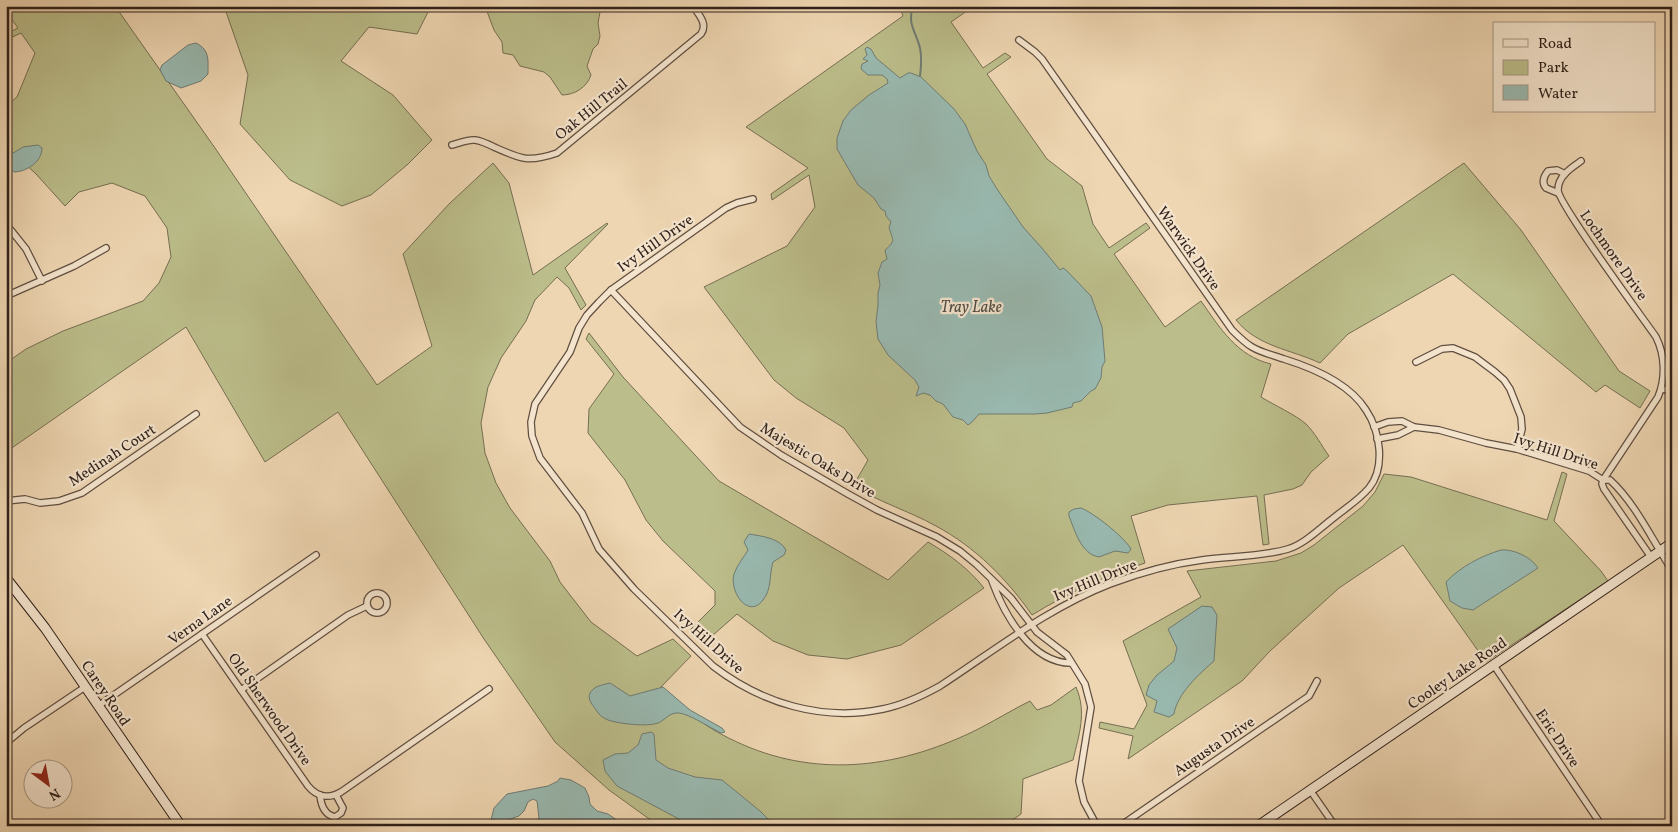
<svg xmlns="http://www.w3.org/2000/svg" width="1678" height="832" font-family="Vollkorn,serif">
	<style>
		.green { fill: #bbbd8a; stroke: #766e52 }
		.water { fill: #99b9b0; stroke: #6f7c74 }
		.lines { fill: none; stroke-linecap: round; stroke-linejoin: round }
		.stream { stroke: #6f7c74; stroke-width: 2 }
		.street-casing { stroke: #604e40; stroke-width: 8 }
		.secondary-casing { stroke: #30201a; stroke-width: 11 }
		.street { stroke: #f4e4cd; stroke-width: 5.5 }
		.secondary { stroke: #f4e4cd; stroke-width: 9 }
		.labels { text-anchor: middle; stroke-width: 4.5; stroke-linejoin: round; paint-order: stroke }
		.street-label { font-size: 15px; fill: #30201a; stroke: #f4e4cd }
		.water-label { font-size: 16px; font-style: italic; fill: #504e47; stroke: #f4e4cd }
	</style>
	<rect width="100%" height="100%" fill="#eed6b2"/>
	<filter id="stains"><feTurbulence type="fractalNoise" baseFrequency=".004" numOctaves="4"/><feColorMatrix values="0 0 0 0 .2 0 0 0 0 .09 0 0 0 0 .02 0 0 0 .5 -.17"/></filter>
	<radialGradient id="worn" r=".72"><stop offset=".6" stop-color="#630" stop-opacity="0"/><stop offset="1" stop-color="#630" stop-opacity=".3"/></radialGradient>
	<g class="green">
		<path d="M6,6H115L215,148L377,385L432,346L403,254L449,204L493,163L509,183L533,275L607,223L608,224L565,268L586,305L581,310L569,288L557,277L535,300L526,321L501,358L488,387L481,423L485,453L496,483L510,508L550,561L560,582L591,622L637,656L673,639L691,656L660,688C679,704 698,722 721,734C798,776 879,773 959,738C983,728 1006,713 1030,701L1037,710L1051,705L1076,687C1087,712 1079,735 1073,760L1023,779L1021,814L1004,826H659L609,790L555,742L484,639L338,412L265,462L186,327L6,452V363L26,349L63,331L143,301L159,283L171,257L167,228L145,196L112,183L79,192L65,206L36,174L6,146V106L17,97L35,53L21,33L6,40V34L18,28L6,11Z"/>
		<path d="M224,6H431L417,34L369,27L341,61L393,95L432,140L407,165L371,195L342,206L290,180L240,124L248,75Z"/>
		<path d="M485,6H598L600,12L598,23L600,36L598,44L593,49L587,66L591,75C587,87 575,95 562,95L550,77L544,72L520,66L513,55L503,53L502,42L494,30Z"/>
		<path d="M899,6H974L951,22L983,68L1005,53L1011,57L987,74L1047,159L1082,186L1093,224L1109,248L1146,223L1150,228L1114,254L1165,327L1201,301C1220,328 1237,356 1271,364L1261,397C1274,405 1296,415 1306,424C1316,434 1321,445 1329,456L1311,472L1302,485L1293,489L1264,495L1269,544L1263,545L1257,496L1168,505L1131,516L1145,563C1105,576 1068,593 1032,615C1007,579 975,547 936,526C909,511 879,502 853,486L868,460L844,428L796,398L774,380L704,287L787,246L815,207L809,175L772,200L771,194L808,168L746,127L903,16Z"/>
		<path d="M1464,163L1521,230L1619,371L1650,391L1640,408L1605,385L1596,392L1453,274L1348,334L1320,363C1290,349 1258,347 1236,320Z"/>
		<path d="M589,333L623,377L719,481L888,580L928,542C950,555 968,568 984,588L901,645L847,659L808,655L773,641L737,614L704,643L690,630L715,605V591L663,541L646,520L625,480L588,433L589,409L614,374L586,339Z"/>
		<path d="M1562,472L1567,474L1554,521L1601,571L1608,581L1486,662L1403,545L1339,588L1270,651L1242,681L1128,759L1133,736L1099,728L1100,722L1134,729L1147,705L1123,641L1201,597L1187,571L1276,561L1301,553L1314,545L1363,506L1375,492L1384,474L1411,477L1547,520Z"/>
	</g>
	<g class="water">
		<path d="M196,43C210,50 208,60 208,74L201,81L181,88L166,81L160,70L162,65L188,45Z"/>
		<path d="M867,47L871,49L876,58L900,78L908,73H911L921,77L954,109L965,124L977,151L986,165L989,176L997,189L1023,227L1041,247L1060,270L1063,268L1066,270L1091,296L1102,327L1105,361L1102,367L1101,378L1095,389L1091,391L1081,401L1073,403L1072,407L1047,413L1035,414H979L972,422L968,425L963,420L953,417L943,404L936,401L930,395L923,393L916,396L919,387L915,380L888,355L878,339L876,322L878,305V293L880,285L878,273L882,262L887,259L885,250C897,240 892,240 889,227L891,222L886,216L885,211L881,209L874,198L858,185L837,149V138L843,121L851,110L869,95L888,83L887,79L882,75H868L861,69L862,64L868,61L863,59L867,55L865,49Z"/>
		<path d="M38,145L42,148C42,162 26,172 14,172C8,167 9,162 10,155L23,147Z"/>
		<path d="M1081,508C1094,513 1124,537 1131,549L1128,553L1115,551L1099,557C1081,554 1075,531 1069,516V512L1074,509Z"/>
		<path d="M749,534C761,536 780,538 786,550L784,555L773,562C769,575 772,589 763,600C748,620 729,591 734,574C737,565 744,557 748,550L744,542Z"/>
		<path d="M1501,550C1514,549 1531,557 1538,568L1473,610L1462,608L1450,601L1446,582C1460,567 1481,556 1501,550Z"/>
		<path d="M1202,606L1212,607L1217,615L1214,661C1199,674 1177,694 1174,714L1169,717L1154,712L1157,701L1146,695L1149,685L1156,676L1174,661L1177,648L1168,629Z"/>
		<path d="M610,683L630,696L663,687L690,710L722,728L725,732L721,733C711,728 689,714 679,713C670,712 665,720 658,723C648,727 619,724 608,720C603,718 599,715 596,710C593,705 587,700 590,693C594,686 602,685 610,683Z"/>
		<path d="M651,732L654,734L656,760L668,768L695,777L722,780L760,811L775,826H692L617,786L605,771L603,760L615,754L628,753L638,745L642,734Z"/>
		<path d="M560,778L571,780L585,788L589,797L590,804L597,811L608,814L621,823L629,826H532L539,818L537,801L533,799L528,802L524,811L519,816L505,821L491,820L494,808L507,794L548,786L558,781Z"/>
	</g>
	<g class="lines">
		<path class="stream" d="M913,6C907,25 916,31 920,48C922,57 921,68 920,76"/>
		<defs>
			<g id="street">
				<path d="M452,145C460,143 468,139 475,140C482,141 488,144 494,147C521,159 528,163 557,153L701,34C708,24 699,15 693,6"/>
				<path d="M1581,161C1571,168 1558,176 1558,190C1558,203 1642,317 1656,337C1665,355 1666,378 1658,397L1603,480"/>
				<path d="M1558,193L1546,188C1541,182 1544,176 1548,171L1557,170L1565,174"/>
				<path d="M753,199L737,203L726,208L611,290L599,302L587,315L579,328L570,352L535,404L531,422L532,436L540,458L582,513L599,549L634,589L713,666C761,703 822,722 883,709C903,705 922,696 940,686C995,650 1048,608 1110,584C1139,573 1171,564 1202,560C1229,556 1261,557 1288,549C1304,544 1318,530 1331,520C1344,509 1358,501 1369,488C1386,467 1380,431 1366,410C1349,383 1313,368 1284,359C1273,355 1262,353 1252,347C1245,343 1238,336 1232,330L1042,59L1035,52L1019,40"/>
				<path d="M6,224L26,249L42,281"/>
				<path d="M611,290L740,427L781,455L848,494L877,510L937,537L960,551L977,565L1011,598L1037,632L1067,655L1085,684L1091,707L1079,781L1084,802L1097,826"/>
				<path d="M6,296L74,266L106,248"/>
				<path d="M1416,362L1442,349L1453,348L1475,357L1495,372L1504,380L1510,389L1521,417L1522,429L1517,449"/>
				<path d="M1662,389L1672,391"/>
				<path d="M1374,427L1388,422L1402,421L1414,427L1439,430L1486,443L1517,449L1589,471L1603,480H1610C1636,504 1652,540 1672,570"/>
				<path d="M1377,439L1398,435L1414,427"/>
				<path d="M1603,480L1602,484L1604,489L1651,557"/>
				<path d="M6,501L25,499L40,503L59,501L82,493L196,414"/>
				<path d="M992,581C1004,614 1031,663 1071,663"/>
				<circle cx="377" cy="603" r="10"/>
				<path d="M202,634L308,786C317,797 329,799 341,792L489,689"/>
				<path d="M1493,664L1602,826"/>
				<path d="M241,690L348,615L367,606"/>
				<path d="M98,706L316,555"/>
				<path d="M6,743L24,728L85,687"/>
				<path d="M1310,790L1335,826"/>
				<path d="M320,795C321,805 324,815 335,817L341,813L343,808L336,795"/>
				<path d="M1120,826L1309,696L1317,681"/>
			</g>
			<g id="secondary">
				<path d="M6,578L45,628L181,826"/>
				<path d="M1258,826L1672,543"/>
			</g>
		</defs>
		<use href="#street" class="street-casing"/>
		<use href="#secondary" class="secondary-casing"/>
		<use href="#street" class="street"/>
		<use href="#secondary" class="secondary"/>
	</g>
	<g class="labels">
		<g class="street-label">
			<text transform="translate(591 109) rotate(-39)" y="5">Oak Hill Trail</text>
			<text transform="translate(655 243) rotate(-35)" y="5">Ivy Hill Drive</text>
			<text transform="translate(1189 248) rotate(55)" y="5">Warwick Drive</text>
			<text transform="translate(1614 255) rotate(55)" y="5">Lochmore Drive</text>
			<text transform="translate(1556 451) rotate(18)" y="5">Ivy Hill Drive</text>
			<text transform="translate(112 455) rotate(-33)" y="5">Medinah Court</text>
			<text transform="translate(818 460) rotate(31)" y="5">Majestic Oaks Drive</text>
			<text transform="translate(1095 580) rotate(-22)" y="5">Ivy Hill Drive</text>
			<text transform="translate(200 620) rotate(-35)" y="5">Verna Lane</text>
			<text transform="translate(709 641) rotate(42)" y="5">Ivy Hill Drive</text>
			<text transform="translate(1457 673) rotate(-34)" y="5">Cooley Lake Road</text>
			<text transform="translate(106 693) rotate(56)" y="5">Carey Road</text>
			<text transform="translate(270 709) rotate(55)" y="5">Old Sherwood Drive</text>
			<text transform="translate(1558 738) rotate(56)" y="5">Eric Drive</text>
			<text transform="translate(1214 746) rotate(-34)" y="5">Augusta Drive</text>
		</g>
		<g class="water-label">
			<text x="971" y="312">Tray Lake</text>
		</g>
	</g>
	<rect width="1678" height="832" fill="none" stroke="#eed6b2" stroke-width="25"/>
	<rect x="8" y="8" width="1663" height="817" fill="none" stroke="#30201a" stroke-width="2.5"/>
	<rect x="12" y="12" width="1653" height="807" fill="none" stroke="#30201a"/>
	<rect x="1493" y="22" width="162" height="90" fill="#f4e4cd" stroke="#a69685"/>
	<rect x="1503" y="39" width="25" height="8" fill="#f4e4cd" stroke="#a69685"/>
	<text x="1538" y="48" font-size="15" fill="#30201a">Road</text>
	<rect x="1503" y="60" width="25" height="15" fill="#bbbd8a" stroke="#a69685"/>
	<text x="1538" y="72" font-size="15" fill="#30201a">Park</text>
	<rect x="1503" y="85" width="25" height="15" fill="#99b9b0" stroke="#a69685"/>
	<text x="1538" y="98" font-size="15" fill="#30201a">Water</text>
	<g transform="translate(48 784) rotate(148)"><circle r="24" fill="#f4e4cd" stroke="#a69685"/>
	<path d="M0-4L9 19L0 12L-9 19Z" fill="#8f2418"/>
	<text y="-8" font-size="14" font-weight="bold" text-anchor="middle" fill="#30201a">N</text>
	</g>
	<rect width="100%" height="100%" filter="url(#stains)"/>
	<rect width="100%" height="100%" fill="url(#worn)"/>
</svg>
